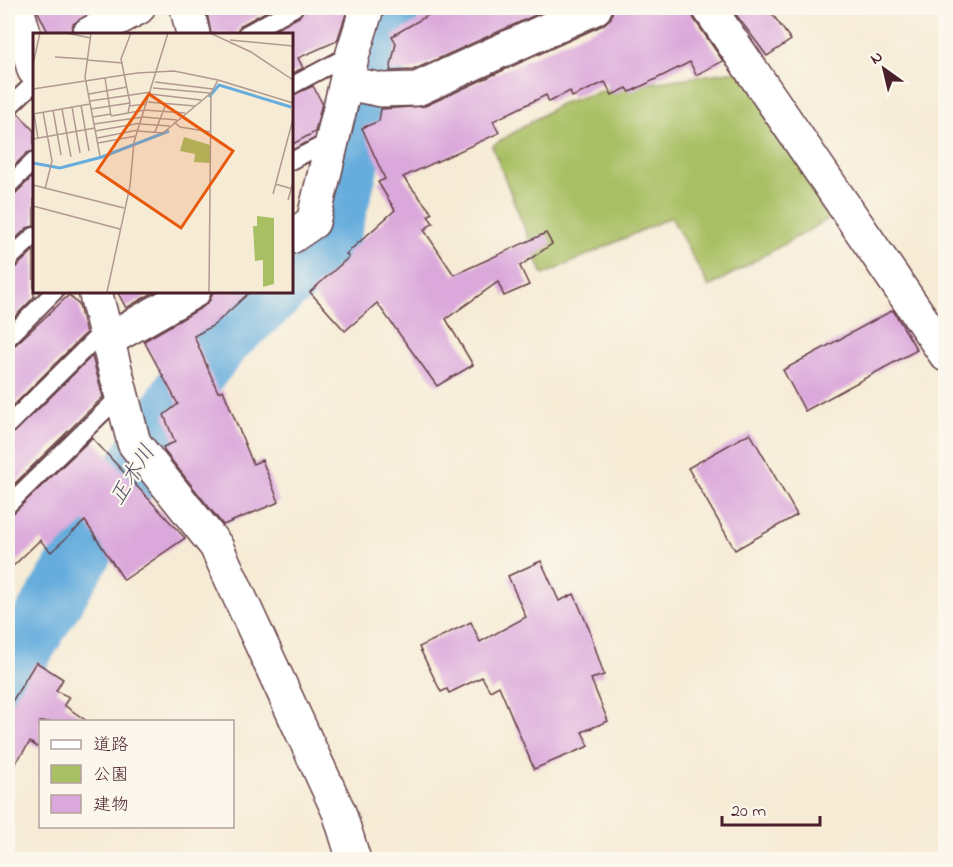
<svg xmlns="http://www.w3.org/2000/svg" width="953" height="867" font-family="'Indie Flower','Klee One',sans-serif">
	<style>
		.green { fill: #a9bf64; stroke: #7a6f48; stroke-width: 1.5 }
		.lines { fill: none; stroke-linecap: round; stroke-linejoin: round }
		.river { stroke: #66addd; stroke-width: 58 }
		.building { fill: #dba8db }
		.service-casing { stroke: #643e44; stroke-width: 20 }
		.minor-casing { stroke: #643e44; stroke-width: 36 }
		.service { stroke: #fff; stroke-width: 16 }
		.minor { stroke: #fff; stroke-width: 33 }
		.labels { text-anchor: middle; stroke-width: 4.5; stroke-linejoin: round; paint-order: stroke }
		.water-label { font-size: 22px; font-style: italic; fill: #545169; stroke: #fbf7ec }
		.inset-river { fill: none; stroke: #66addd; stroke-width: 3 }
		.inset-road { fill: none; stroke: #b19991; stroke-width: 1.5 }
		.view { fill: #e8590c; fill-opacity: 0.15; stroke: #e8590c; stroke-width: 3 }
		.inset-edge { fill: none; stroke: #4a1f2b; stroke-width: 3 }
	</style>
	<rect width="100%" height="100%" fill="#fbf7ec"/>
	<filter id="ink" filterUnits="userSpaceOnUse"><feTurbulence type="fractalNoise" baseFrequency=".0167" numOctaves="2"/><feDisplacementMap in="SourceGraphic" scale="12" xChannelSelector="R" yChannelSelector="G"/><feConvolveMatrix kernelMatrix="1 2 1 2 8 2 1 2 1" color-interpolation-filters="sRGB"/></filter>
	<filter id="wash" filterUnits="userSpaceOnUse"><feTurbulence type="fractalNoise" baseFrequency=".008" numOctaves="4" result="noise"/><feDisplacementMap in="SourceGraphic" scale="24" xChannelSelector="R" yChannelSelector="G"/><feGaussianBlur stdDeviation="1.35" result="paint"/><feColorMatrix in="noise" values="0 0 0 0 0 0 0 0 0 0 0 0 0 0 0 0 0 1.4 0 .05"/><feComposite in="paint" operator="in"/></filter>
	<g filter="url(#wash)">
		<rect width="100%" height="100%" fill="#f6ebd5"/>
		<path class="green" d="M743,70L839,213L709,287L671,217L543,275L492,146L560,104L608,89Z"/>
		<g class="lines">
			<g class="river">
				<path d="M291,279L332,232L391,8"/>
				<path d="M8,675L184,388L226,336L277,291"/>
			</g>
		</g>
		<g id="blocks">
			<g class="building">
				<path d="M36,8H99L73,24L70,34H49Z"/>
				<path d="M218,8H273L241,25L236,34H211L207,13Z"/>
				<path d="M304,8H348L337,41L298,58L303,68L291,74V34H267L299,17Z"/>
				<path d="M440,8H551L413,70L390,71L396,43L392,36Z"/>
				<path d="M613,8H691L694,19L723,61L696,75L690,62L630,92L627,88L612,95L605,82L572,97L570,91L549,102L546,95L493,121L499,133L403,177L432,213L428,216L433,223L424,230L454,275L546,233L552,244L520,266L529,285L504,296L498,282L446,319L473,365L437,386L377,303L345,331L310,292L349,257L346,254L395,210L378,182L385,179L362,128L379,121L381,109L425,106L603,25L611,18Z"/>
				<path d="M731,8H768L791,40L767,56Z"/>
				<path d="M313,86L322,103L315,132L291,145V96Z"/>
				<path d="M18,113L34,131V151L27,153L8,172V118Z"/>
				<path d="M34,175V226L27,228L8,246V196L15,194Z"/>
				<path d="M34,250V297L8,324V270L15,268Z"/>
				<path d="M117,291H156L126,308Z"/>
				<path d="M213,291H251L214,325L194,336L218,392L223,390L253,464L262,460L279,502L223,525L165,452L163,447L175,442L164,415L178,404L144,341L203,307L210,300Z"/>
				<path d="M69,295L79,305L86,333L8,411V348L15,345Z"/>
				<path d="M893,310L917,350L805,411L783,370Z"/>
				<path d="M92,356L103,397L11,487L8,483V435L15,432Z"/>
				<path d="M750,433L797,515L735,550L688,468Z"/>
				<path d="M92,438L185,538L124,580L85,521L51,552L40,540L8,571V518Z"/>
				<path d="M541,561L559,601L574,594L589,629L604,675L591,679L608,721L582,732L589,746L534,769L499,686L490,691L482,677L449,693L447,689L441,692L419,647L471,622L480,642L526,617L508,576Z"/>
				<path d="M36,662L63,679L56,691L69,697L64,705L88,722H40V749L30,742L8,774V708Z"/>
			</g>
		</g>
	</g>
	<g filter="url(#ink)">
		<use href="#blocks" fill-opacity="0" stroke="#643e44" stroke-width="1.5"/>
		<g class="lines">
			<defs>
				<g id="service">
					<path d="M246,34L294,8"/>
					<path d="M291,86L353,53"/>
					<path d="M8,108L34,83"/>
					<path d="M291,161L332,140"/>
					<path d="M8,186L34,161"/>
					<path d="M8,260L34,236"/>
					<path d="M8,338L55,291"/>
					<path d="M8,425L105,329"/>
					<path d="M8,505L123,393"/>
				</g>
				<g id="minor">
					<path d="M17,8L34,70"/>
					<path d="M187,8L193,34"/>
					<path d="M709,8L946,355"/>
					<path d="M89,34L138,8"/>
					<path d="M346,83L382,90L417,89L595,8"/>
					<path d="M291,237L313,222L353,53L367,8"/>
					<path d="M95,291L134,443L216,546L339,812L354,860"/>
					<path d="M108,340L194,291"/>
				</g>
			</defs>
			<use href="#service" class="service-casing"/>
			<use href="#minor" class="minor-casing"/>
			<use href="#service" class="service"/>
			<use href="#minor" class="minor"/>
		</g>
	</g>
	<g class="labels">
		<g class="water-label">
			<text transform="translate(131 474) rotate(-58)" y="8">正木川</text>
		</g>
	</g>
	<g transform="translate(33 33)">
		<rect width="260" height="260" fill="#f6ebd5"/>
		<path d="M151,104L177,112V130L161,129L162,121L147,118ZM224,183L241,185V251L230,254V227L222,228L220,193H224Z" fill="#a9bf64"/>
		<path class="inset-river" d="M176,64L186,52L258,74M0,130L27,135L69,124L136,98"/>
		<path class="inset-road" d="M33,0L58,5M58,0L52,44L67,123M177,0L218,19L260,47M197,7L260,13M22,24L54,26M54,27L90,30M0,31L7,0M72,45L78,83M122,49L180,56M120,55L177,60M0,56L104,40L141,38L185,47L260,70M56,61L94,54M117,61L168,67M57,68L118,59M115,69L162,73M48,72L56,118M96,73L114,71M39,74L47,120M29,76L38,124M58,76L97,70M20,77L28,122M10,79L19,128L12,156M95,80L97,70L88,26L98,0M0,81L57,71M1,81L5,105M78,83L112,77L152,80M60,84L78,81M141,89L147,94L178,99M61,91L110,84L144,87M108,91L137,93M62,98L108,90M105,98L130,100L178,60M122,99L133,71M64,105L105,97M0,106L62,95M65,110L103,103M242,151L260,156M0,152L91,175M240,161L260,86M255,167L260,149M0,173L87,196M74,259L97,153L101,109L135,0M176,259L178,60L185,47"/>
		<path class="view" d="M116,61L200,118L148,195L64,138Z"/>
		<rect width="260" height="260" class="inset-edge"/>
	</g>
	<rect width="953" height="867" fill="none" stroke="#fbf7ec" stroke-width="30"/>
	<rect x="39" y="720" width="195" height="108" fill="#fbf7ec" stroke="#b4a19f" stroke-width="1.5"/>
	<rect x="51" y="740" width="30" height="9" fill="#ffffff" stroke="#b4a19f" stroke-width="1.5"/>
	<text x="93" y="750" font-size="18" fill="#4a1f2b">道路</text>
	<rect x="51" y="765" width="30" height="18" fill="#a9bf64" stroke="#b4a19f" stroke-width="1.5"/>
	<text x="93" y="780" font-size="18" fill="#4a1f2b">公園</text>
	<rect x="51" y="795" width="30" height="18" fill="#dba8db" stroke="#b4a19f" stroke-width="1.5"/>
	<text x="93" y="810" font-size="18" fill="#4a1f2b">建物</text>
	<g transform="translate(884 69) rotate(326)" stroke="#fbf7ec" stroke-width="4.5" paint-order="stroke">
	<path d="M0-4.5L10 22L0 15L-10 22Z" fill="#4a1f2b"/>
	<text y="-9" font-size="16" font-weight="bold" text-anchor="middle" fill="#4a1f2b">N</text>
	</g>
	<path d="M722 816v9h98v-9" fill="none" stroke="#4a1f2b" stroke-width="3"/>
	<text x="731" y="816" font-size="18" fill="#4a1f2b" stroke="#fbf7ec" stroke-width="4.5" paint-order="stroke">20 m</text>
</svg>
